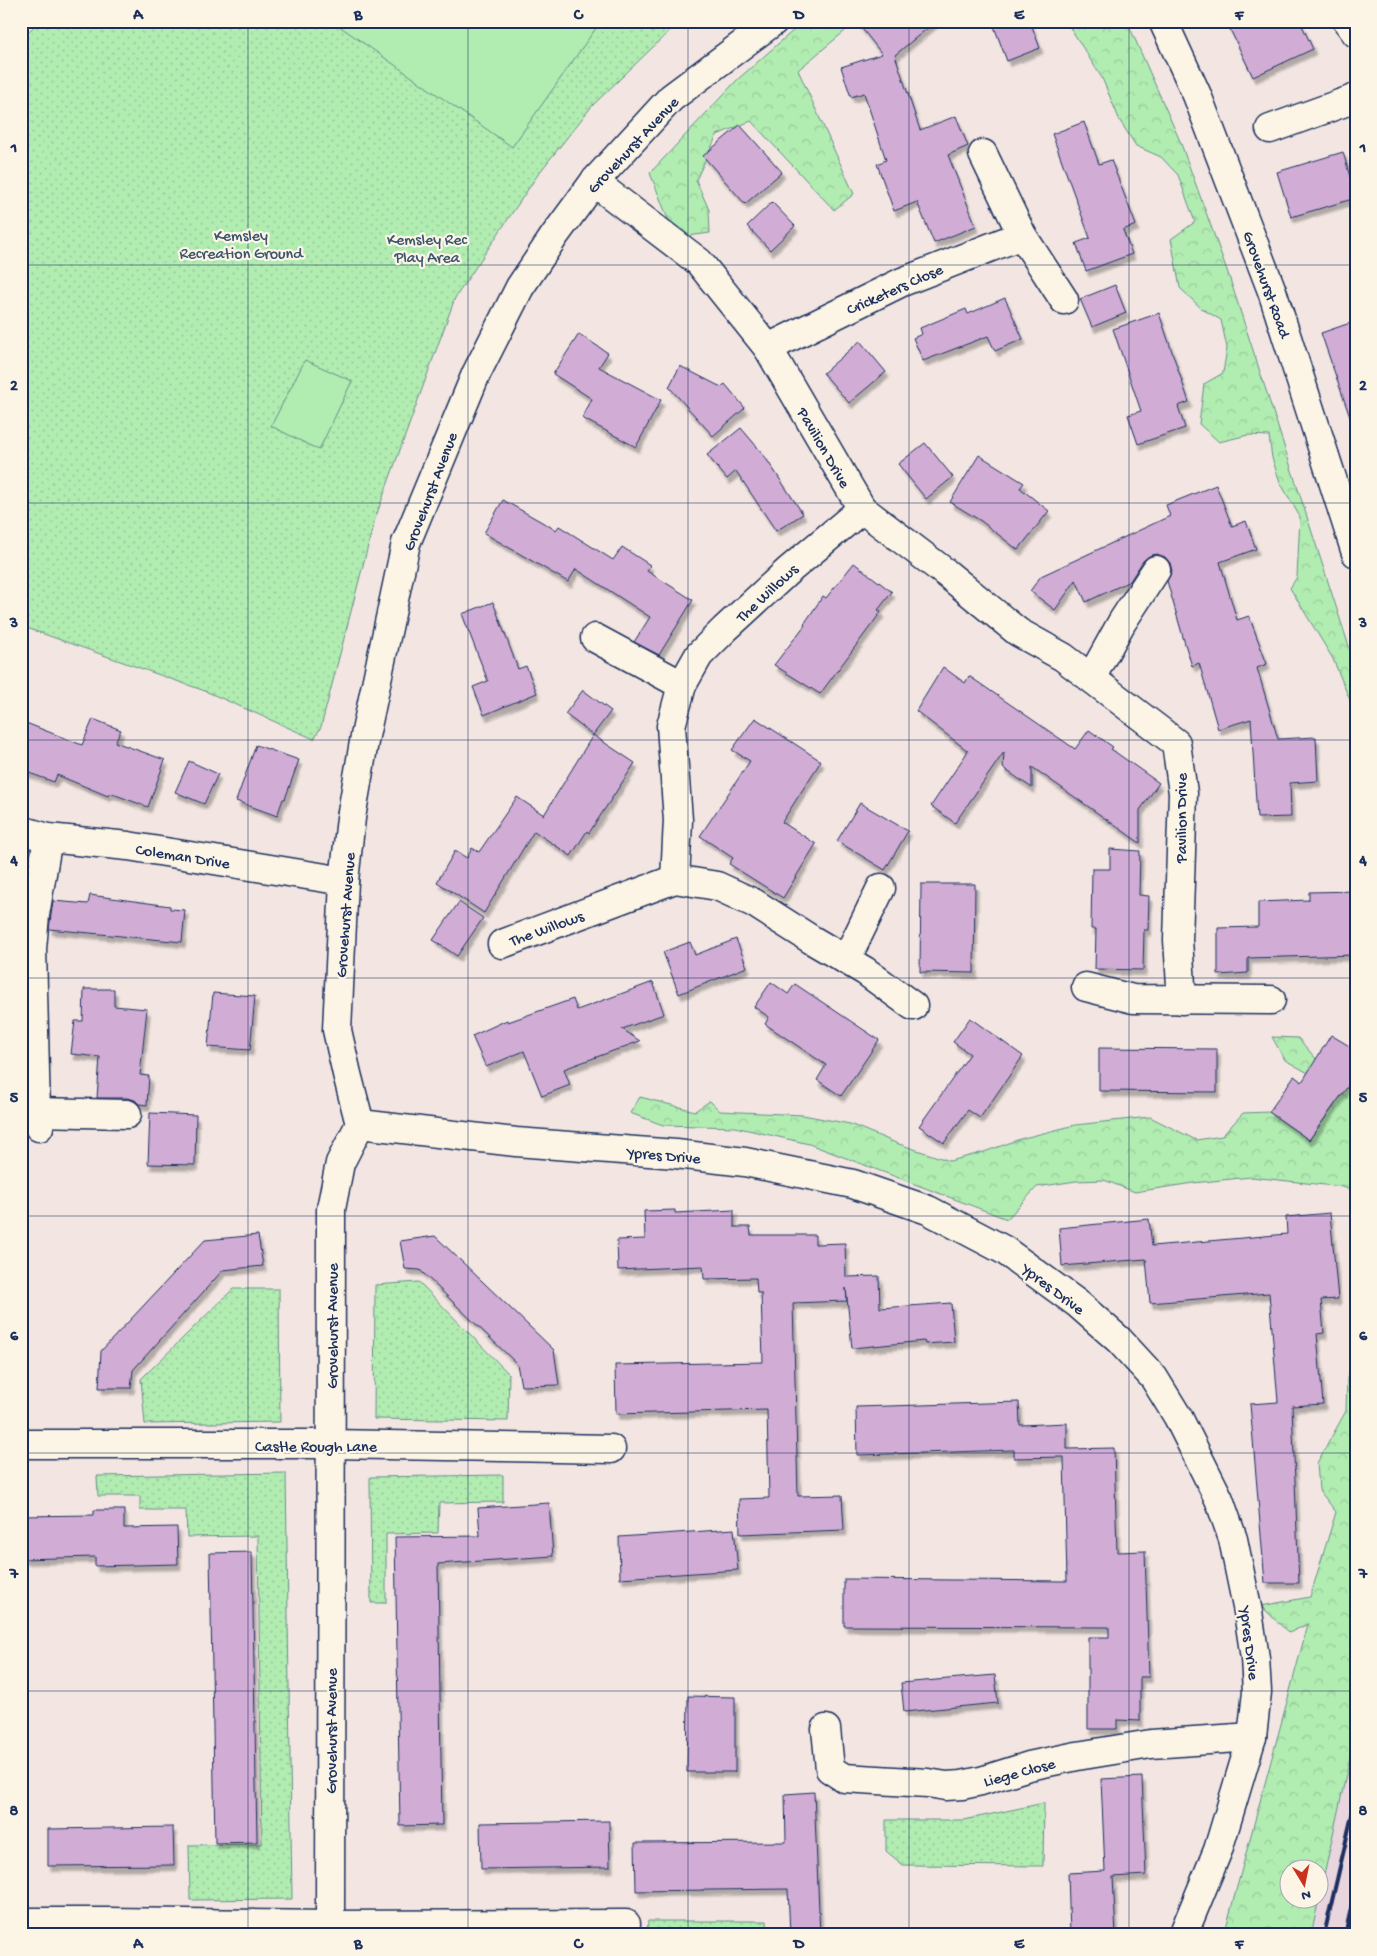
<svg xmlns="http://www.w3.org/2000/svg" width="1377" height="1956" font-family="'Gochi Hand',sans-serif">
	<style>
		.built { fill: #e9d5de; fill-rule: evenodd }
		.grass { fill: url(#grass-dots); stroke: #668e88 }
		.forest { fill: url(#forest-crowns); stroke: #668e88 }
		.pitch { fill: #b1ecb1; stroke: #668e88 }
		.building { fill: #d1acd5; stroke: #1b2f5e; filter: url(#shadow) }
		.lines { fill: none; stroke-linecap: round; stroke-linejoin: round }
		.minor-casing { stroke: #1b2f5e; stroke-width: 31 }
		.tertiary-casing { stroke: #1b2f5e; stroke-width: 31 }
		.minor { stroke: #fcf5e5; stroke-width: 28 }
		.tertiary { stroke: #fcf5e5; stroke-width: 28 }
		.rail { stroke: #1b2f5e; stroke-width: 4 }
		.grid { fill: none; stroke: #1b2f5e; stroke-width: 1; stroke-opacity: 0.55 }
		.labels { text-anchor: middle; stroke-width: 4.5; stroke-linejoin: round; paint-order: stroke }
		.street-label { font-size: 16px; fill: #1b2f5e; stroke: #fcf5e5 }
		.park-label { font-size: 16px; fill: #39556f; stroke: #fcf5e5 }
		.neatline { fill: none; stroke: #1b2f5e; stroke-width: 2 }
		.grid-label { font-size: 16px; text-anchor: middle; font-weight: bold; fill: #1b2f5e }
	</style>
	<defs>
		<pattern id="grass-dots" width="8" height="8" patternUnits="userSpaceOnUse" patternTransform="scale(1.25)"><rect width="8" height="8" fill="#b1ecb1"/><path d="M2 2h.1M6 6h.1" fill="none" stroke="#98cb9b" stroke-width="1.8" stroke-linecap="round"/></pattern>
		<pattern id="forest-crowns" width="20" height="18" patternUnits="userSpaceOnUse" patternTransform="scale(1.25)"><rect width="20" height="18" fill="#b1ecb1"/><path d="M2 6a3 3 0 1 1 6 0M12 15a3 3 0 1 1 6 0" fill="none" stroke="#98cb9b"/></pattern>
		<filter id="shadow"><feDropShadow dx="3" dy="5.5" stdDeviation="1" flood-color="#0004"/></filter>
	</defs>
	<rect width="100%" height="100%" fill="#f3e6e2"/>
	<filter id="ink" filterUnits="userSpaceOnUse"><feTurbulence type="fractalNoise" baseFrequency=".02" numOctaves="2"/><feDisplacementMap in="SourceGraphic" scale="10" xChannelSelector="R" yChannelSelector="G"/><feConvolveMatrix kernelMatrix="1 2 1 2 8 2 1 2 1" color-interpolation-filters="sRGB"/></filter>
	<g filter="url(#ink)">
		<path class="built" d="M1356,1486V1935H1224ZM1290,1868H1320V1898H1290Z"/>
		<g class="grass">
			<path d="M40,21H680L592,106L539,173L455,298L375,519L321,727L314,739L205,691L21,626V38Z"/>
			<path d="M419,1282L509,1374L508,1421L374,1419L375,1285Z"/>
			<path d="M233,1289H279L280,1422L145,1424L141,1379Z"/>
			<path d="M286,1473L292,1899L190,1900L189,1845L262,1844L258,1536L187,1537L186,1510H140V1496H98L97,1476Z"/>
			<path d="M503,1475V1502L439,1503L438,1533L386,1534V1603H371L370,1477Z"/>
			<path d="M1044,1803L1043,1866L903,1865L886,1851V1820H964Z"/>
			<path d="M648,1921H767L768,1935H647Z"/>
		</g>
		<g class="forest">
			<path d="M804,21H857L798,70L854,194L834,210L751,121L717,135L696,180L709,210L710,233L688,236L668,219L650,173L737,80Z"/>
			<path d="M1066,21H1127L1180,141L1228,273L1354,662L1356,715L1333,659L1290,588L1297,577L1300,517L1280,482L1272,458L1269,436L1248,435L1219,442L1199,424L1204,384L1223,373L1227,348L1221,320L1202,309L1180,288L1171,239L1195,222L1178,175L1161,157L1136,146L1120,121L1102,78Z"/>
			<path d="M1272,1037L1298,1038L1323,1067L1356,1083V1193L1343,1187L1251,1177L1193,1183L1135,1192L1104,1180L1076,1181L1037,1187L1007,1219L809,1144L735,1127L663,1125L630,1113L640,1097L695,1111L710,1101L720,1111L803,1115L850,1124L896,1143L950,1161L984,1152L1020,1139L1075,1125L1150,1117L1196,1140L1222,1136L1243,1113L1269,1112L1309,1140L1335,1105L1324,1082L1285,1060Z"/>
			<path d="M1356,1352V1729L1320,1894V1868H1290V1898L1319,1899L1311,1935H1224L1308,1624L1289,1633L1261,1606L1310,1597L1336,1512L1319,1490L1317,1463L1346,1411L1347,1378Z"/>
		</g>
		<g class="pitch">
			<path d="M332,21H601L512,147Z"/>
			<path d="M305,360L352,381L319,450L271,426Z"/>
		</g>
		<g class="building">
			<path d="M856,21H936L895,55L920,130L956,116L968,146L948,155L976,226L934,243L917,202L894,211L877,164L886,160L864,93L851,97L841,67L882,54Z"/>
			<path d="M992,21H1030L1040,48L1007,61Z"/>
			<path d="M1226,21H1300L1313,49L1253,77Z"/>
			<path d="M1084,122L1099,164L1111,160L1136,225L1123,230L1132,254L1086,271L1076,243L1090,238L1052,134Z"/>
			<path d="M740,125L782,172L745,204L703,156Z"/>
			<path d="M1343,152L1356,198L1291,217L1277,172Z"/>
			<path d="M772,202L795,226L770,250L747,226Z"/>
			<path d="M1115,285L1126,313L1092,327L1080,299Z"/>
			<path d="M1005,298L1023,339L995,351L988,336L923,361L913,338L922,334L920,328L966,309L968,314Z"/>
			<path d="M1159,313L1189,402L1178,406L1185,428L1138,444L1128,415L1141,411L1113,329Z"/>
			<path d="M1356,321V419L1351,420L1321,333Z"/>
			<path d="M579,334L608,353L599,367L661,400L636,447L582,418L592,399L553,374Z"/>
			<path d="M860,341L886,372L849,403L823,373Z"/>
			<path d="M680,366L721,387L725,384L745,408L713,436L669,387Z"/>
			<path d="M741,428L763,454L803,514L776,531L736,471L727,479L707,455Z"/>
			<path d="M925,443L953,477L926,499L898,464Z"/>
			<path d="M979,455L1024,483L1020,488L1049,511L1018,550L981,521L950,502Z"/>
			<path d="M1216,485L1232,526L1246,521L1256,549L1220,562L1237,620L1249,616L1267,664L1257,668L1278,739L1316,737L1318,781L1290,783L1291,817L1257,818L1251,719L1218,729L1199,663L1192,666L1185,644L1167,581L1172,571L1170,563L1165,557L1157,554L1149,556L1143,561L1130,581L1086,602L1076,580L1055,610L1030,591L1041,576L1170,516L1166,505Z"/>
			<path d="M503,500L556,530L559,526L613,560L622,547L650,565L647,571L693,600L659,655L634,642L650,617L576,569L568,582L484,533Z"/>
			<path d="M854,563L892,592L878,610L881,612L820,694L774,665L805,625L804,624L823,596L826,598Z"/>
			<path d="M493,602L518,669L526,666L537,693L484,715L473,687L488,681L462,614Z"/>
			<path d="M943,667L965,683L969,676L1075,749L1089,730L1113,747L1111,749L1159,783L1140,810V843L1032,767V788L1003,768L1004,752L955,823L931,806L968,751L916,711Z"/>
			<path d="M583,690L611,711L593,735L565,714Z"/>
			<path d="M755,718L821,761L782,822L816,844L783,898L729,864L733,858L700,836L750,761L732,750Z"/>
			<path d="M93,719L121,730L115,742L165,760L148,807L110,793L108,796L57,775L54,782L21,770V721L82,745Z"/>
			<path d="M593,735L635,763L589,833L587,831L571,856L534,831L484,913L437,882L455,851L467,858L472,848L479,852L517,797L544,815Z"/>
			<path d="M256,745L299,760L285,799H283L277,816L236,801Z"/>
			<path d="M189,761L218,774L204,804L175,792Z"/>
			<path d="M860,803L908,831L885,870L837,841Z"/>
			<path d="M1110,849L1140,851L1139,895L1149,896L1148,930H1144L1143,970L1095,969L1096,929H1091L1092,869H1110Z"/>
			<path d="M921,884H975L974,973L920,972Z"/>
			<path d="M1356,891V955L1248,958V973L1218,975V928L1258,927V902L1309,900V892Z"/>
			<path d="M90,895L170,906V909L185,910L182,942L49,929L53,901L88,904Z"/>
			<path d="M459,902L483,918L457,956L433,940Z"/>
			<path d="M736,939L747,967L679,994L663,952L690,942L695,955Z"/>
			<path d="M653,982L664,1014L622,1029L640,1041L564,1069L570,1085L542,1096L524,1051L486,1067L472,1036L507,1020L508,1022L573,999L577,1010Z"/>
			<path d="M771,982L788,994L795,984L879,1040L841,1096L817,1080L826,1065L765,1024L769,1017L754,1007Z"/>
			<path d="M84,989H114V1006L147,1009L140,1075L149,1076L147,1105L139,1104L135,1100L127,1098H97L100,1057L71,1054L75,1021H83Z"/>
			<path d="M213,993L255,996L250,1050L208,1047Z"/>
			<path d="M970,1018L1023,1056L980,1118L968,1110L944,1143L919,1126L970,1054L953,1042Z"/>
			<path d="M1331,1035L1356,1050V1075L1309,1140L1269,1112L1294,1076L1302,1082Z"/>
			<path d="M1099,1048L1217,1049V1092L1099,1091Z"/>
			<path d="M150,1113L196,1115L195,1165L148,1164Z"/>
			<path d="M675,1210V1213L734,1210V1227H750L751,1235H815V1244L845,1243L846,1277L879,1276L880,1308L951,1303L954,1342L925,1344L924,1341L852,1348L846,1288L847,1301L793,1303L798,1496L842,1495L844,1530L740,1534L739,1499L769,1498L767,1410L616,1414L615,1365L763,1362L761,1293H757L756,1278L704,1279L703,1266L618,1270L617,1240L645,1239L644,1211Z"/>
			<path d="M1330,1213L1338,1299L1321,1300L1324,1333L1317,1334L1323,1404L1292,1406L1299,1583H1265L1250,1404L1278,1402L1269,1293L1150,1303L1146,1259L1062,1266L1059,1228L1149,1219L1152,1246L1287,1234L1286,1217Z"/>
			<path d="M258,1235L263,1266L223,1270L133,1370L131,1388H99L101,1351L205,1240Z"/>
			<path d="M435,1236L554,1350L559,1385L521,1386L517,1364L420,1270L405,1269L400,1241Z"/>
			<path d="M1019,1402L1020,1425L1067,1423V1449L1114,1448L1117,1552L1145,1551L1149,1677H1140V1721L1117,1720V1729H1088V1637H1109V1627L844,1626V1579L1067,1581L1064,1457L1014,1458V1450L857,1455L856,1407Z"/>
			<path d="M549,1503L553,1556L438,1564L442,1825L400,1826L395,1537L480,1536L478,1508Z"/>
			<path d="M94,1510H124V1528L177,1527L178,1564L95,1566V1557L21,1559V1516L94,1515Z"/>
			<path d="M734,1529L738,1570L620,1578L619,1537Z"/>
			<path d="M252,1552L257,1842L215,1843L210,1553Z"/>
			<path d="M995,1675L998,1703L904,1712L901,1683Z"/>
			<path d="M688,1696L735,1697V1772H687Z"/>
			<path d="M1142,1777L1146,1875L1113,1877L1116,1935H1070L1068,1873L1105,1871L1101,1779Z"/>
			<path d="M814,1792L820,1935H790L788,1889L636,1891L635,1843L786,1842L785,1794Z"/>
			<path d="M609,1821L610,1867L481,1869L480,1823Z"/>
			<path d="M173,1827L174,1865L48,1866V1829Z"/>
		</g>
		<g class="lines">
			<defs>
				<g id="minor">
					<path d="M1347,21L1356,33"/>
					<path d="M1270,129L1356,98"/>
					<path d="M983,154L1022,235L1064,300"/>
					<path d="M594,182L699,262L768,348L862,509L946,573L1018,632L1063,657L1176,743L1183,793L1178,940L1182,1000"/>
					<path d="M768,348L902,282L1022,235"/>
					<path d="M595,638L682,685"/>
					<path d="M1091,678L1122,622L1156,570"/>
					<path d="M21,830L48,838L128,846L344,881"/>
					<path d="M675,879L678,820L671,726L682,685L699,655L725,629L788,571L862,509"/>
					<path d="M502,944L675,879L717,886L754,903L812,940L865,971L913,1006"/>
					<path d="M846,960L881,888"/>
					<path d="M1086,987L1133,999L1271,1000"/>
					<path d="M36,1112L127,1114"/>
					<path d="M360,1124L516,1142L676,1154L745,1162L853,1184L928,1210L1004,1250L1078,1304L1119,1340L1154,1378L1178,1417L1219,1499L1233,1539L1248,1612L1255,1658L1257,1692L1252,1737L1218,1850L1183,1935"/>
					<path d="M39,1127L36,1112L32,949L35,915L48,838"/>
					<path d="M21,1444H330L611,1449"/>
					<path d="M826,1729L830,1769L844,1778L928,1783L946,1786L962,1785L981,1781L1029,1766L1077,1756L1151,1744L1252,1737"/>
					<path d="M21,1922H108L330,1925L626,1924"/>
					<path d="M330,1935L331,1209L340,1163L360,1124L347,1074L337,1030L344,881L351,818L365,736L406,543L476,374L520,287L555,235L594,182L671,98L774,21"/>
				</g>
				<path id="tertiary" d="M1163,21L1197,95L1272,291L1356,553"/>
			</defs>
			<use href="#minor" class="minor-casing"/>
			<use href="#tertiary" class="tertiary-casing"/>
			<use href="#minor" class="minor"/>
			<use href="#tertiary" class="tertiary"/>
			<g class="rail">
				<path d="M1324,1935L1356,1798"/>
				<path d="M1345,1935L1356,1886"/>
			</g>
		</g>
	</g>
	<path class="grid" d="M248,21V1935M468,21V1935M688,21V1935M909,21V1935M1129,21V1935M21,265H1356M21,503H1356M21,740H1356M21,978H1356M21,1216H1356M21,1453H1356M21,1691H1356"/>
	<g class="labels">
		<g class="street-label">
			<text transform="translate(632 144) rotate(-47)" y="6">Grovehurst Avenue</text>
			<text transform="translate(1268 284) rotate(70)" y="6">Grovehurst Road</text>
			<text transform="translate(894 288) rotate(-24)" y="6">Cricketers Close</text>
			<text transform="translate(825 447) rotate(60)" y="6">Pavilion Drive</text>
			<text transform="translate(429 491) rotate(-69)" y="6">Grovehurst Avenue</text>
			<text transform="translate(766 592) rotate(-43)" y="6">The Willows</text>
			<text transform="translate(1180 818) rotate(-90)" y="6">Pavilion Drive</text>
			<text transform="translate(183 855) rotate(9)" y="6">Coleman Drive</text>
			<text transform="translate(344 915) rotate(-86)" y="6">Grovehurst Avenue</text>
			<text transform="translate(546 927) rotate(-20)" y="6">The Willows</text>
			<text transform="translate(664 1154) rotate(5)" y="6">Ypres Drive</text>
			<text transform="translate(1054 1288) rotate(37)" y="6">Ypres Drive</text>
			<text transform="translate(331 1326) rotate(-90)" y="6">Grovehurst Avenue</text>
			<text x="316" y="1451">Castle Rough Lane</text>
			<text transform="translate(1251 1643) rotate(83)" y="6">Ypres Drive</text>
			<text transform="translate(330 1731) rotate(-90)" y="6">Grovehurst Avenue</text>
			<text transform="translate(1019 1771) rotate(-15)" y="6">Liege Close</text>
		</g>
		<g class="park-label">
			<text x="241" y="240">Kemsley<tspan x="241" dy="18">Recreation Ground</tspan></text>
			<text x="427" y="244">Kemsley Rec<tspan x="427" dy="18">Play Area</tspan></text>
		</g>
	</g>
	<rect width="1377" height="1956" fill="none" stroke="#fcf5e5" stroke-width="55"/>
	<g transform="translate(1304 1884) rotate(170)"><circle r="24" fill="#fcf5e5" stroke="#a2a6af"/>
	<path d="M0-4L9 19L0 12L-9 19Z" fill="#c8321e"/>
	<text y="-8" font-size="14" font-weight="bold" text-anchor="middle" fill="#1b2f5e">N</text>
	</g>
	<rect x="28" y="28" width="1322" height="1900" class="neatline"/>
	<g class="grid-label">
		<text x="138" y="19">A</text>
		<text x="358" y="19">B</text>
		<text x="578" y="19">C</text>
		<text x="799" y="19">D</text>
		<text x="1019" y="19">E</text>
		<text x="1239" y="19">F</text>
		<text x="14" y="152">1</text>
		<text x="1363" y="152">1</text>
		<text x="14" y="390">2</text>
		<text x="1363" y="390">2</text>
		<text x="14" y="627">3</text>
		<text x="1363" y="627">3</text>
		<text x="14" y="865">4</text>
		<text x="1363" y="865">4</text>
		<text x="14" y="1102">5</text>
		<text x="1363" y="1102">5</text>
		<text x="14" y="1340">6</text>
		<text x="1363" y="1340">6</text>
		<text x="14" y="1578">7</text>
		<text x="1363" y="1578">7</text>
		<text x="14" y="1815">8</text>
		<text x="1363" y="1815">8</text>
		<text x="138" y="1948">A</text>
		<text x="358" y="1948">B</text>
		<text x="578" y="1948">C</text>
		<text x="799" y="1948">D</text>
		<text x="1019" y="1948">E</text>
		<text x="1239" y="1948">F</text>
	</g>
</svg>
